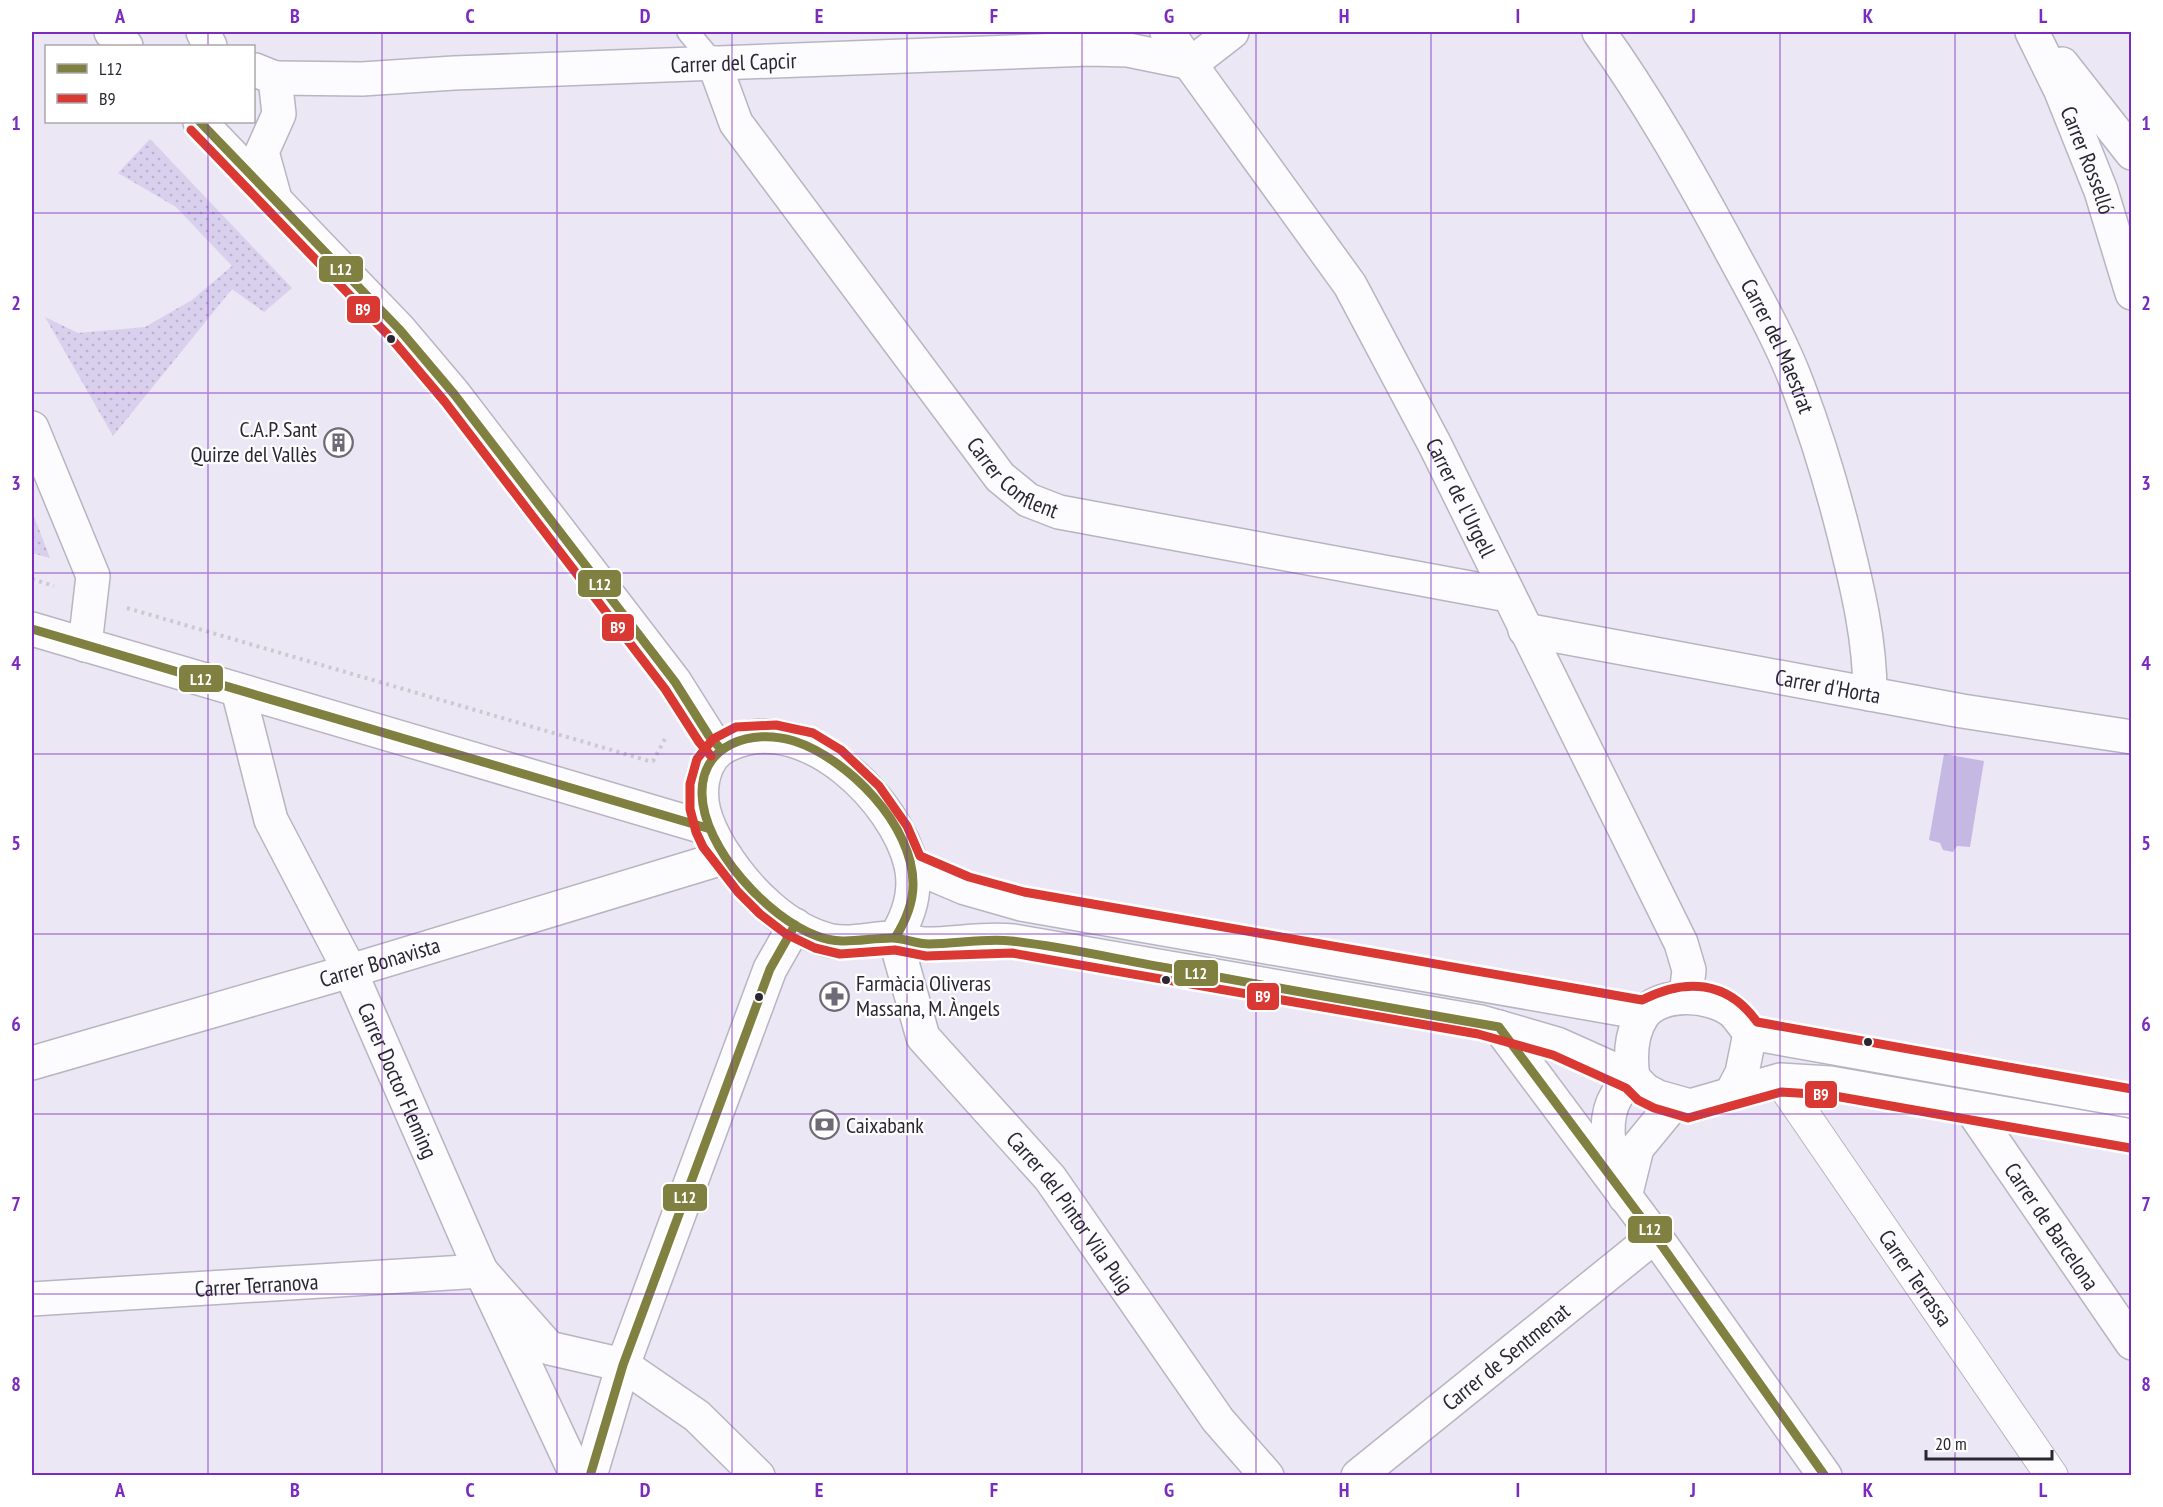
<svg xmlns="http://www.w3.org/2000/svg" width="2163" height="1507" font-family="'PT Sans Narrow',sans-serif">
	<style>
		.green { fill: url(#green-dots) }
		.water { fill: #c5b8e3 }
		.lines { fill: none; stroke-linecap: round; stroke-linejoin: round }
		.service-casing { stroke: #b8b5c1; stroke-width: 24 }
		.pedestrian-casing { stroke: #b8b5c1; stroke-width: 34 }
		.minor-casing { stroke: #b8b5c1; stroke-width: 36 }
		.tertiary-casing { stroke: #b8b5c1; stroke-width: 36 }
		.path { stroke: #cbcacf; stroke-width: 4; stroke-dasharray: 3 4.5; stroke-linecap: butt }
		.service { stroke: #fcfbfe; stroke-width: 21 }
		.pedestrian { stroke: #fcfbfe; stroke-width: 32 }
		.minor { stroke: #fcfbfe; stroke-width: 33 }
		.tertiary { stroke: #fcfbfe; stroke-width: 33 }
		.bus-1-casing { stroke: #fff; stroke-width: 14 }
		.bus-2-casing { stroke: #fff; stroke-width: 14 }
		.bus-1 { stroke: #808040; stroke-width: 9 }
		.bus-2 { stroke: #da3832; stroke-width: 9 }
		.grid { fill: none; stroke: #7b2cbf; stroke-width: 1.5; stroke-opacity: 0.55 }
		.bus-dot { fill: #2a2632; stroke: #fff; stroke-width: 2 }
		.labels { text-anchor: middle; stroke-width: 4.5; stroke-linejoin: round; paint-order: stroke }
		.street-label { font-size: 22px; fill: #2a2632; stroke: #fff }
		.poi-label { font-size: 22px; fill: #2a2632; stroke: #fff; text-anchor: start }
		.line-badge { stroke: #fff; stroke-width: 2 }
		.badge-label { font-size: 16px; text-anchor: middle; font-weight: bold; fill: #fff }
		.neatline { fill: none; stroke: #7b2cbf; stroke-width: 2 }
		.grid-label { font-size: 20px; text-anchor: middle; font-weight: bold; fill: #7b2cbf }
	</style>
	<defs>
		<pattern id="green-dots" width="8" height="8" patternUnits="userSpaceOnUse" patternTransform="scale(1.5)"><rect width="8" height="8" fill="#d9d0ed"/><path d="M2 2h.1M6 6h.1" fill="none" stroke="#bab2cc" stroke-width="1.8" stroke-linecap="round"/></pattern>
	</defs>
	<rect width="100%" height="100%" fill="#ebe7f5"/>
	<g class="green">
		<path d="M150,139L292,288L264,312L232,289L113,436L45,317L78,333L145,327L192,300L232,266L176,207L118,173Z"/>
		<path d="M32,511L50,558L32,553Z"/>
	</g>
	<path class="water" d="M1944,754L1984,761L1970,847L1957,846L1953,852L1943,850L1940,843L1929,840Z"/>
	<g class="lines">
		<defs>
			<path id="service" d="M688,32L714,63"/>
			<g id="pedestrian">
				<path id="s1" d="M1780,1080L2052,1476"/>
			</g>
			<g id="minor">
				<path d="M203,32L210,46"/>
				<path id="s2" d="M1167,32L1350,285L1435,445L1681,943L1689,970L1686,996"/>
				<path id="s3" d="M1599,32C1647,99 1688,171 1728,245C1752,290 1780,338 1798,386C1817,436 1832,486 1845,538C1858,590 1870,640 1870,694"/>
				<path id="s4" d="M2032,32L2061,91L2101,191L2132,293"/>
				<path id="s5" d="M714,63L736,123L1000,477L1028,500L1059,512L1508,595"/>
				<path d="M2062,64L2132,153"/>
				<path d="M255,70L275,78L279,114L262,152L275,199"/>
				<path id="s6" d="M275,78L362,79L454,73L1090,49L1128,50L1192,63L1232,32"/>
				<path d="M32,428L93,576L85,645"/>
				<path d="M32,629L707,828"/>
				<path id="s7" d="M1525,630L1962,711L2132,737"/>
				<path id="s8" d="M238,690L271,820L350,971L481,1271L577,1476"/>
				<path id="s9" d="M895,938L923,1037L1050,1178L1218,1420L1267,1476"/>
				<path d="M1499,1027L1655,1236L1825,1476"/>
				<path id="s10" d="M32,1063L350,971L726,857"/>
				<path id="s11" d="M1972,1110L2132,1343"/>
				<path d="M1618,1178C1609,1153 1602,1119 1617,1095C1620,1089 1628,1083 1633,1078"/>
				<path d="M1625,1197L1637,1148L1674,1103"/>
				<path id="s12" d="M32,1299L481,1271L549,1348L623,1365L697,1416L758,1476"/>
				<path d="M590,1476L623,1365L770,969L795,925"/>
				<path id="s13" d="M1358,1476L1655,1236"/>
			</g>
			<g id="tertiary">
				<path d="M111,32L126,46"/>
				<path d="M200,122L399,329L454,394L675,682L709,736L720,748"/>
				<path d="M911,865L965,888L1021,904L1644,1013"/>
				<path d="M895,938C909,916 917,892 911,865C895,799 808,715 737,741C723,746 713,752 707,766C694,797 706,825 722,851C746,889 786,931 832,941C854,945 875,937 896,938C906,939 916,944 927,944C956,944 983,938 1013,941L1481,1022L1557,1044L1633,1078L1645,1090L1658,1097L1690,1106L1780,1080L1830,1083L2132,1136"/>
				<path d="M1633,1078C1630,1057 1630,1034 1643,1015C1660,991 1711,994 1732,1011C1739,1017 1744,1026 1750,1033L2132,1101"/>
				<path d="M1731,1094L1742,1073L1750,1033"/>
			</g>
		</defs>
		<use href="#service" class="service-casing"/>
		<use href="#pedestrian" class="pedestrian-casing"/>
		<use href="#minor" class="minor-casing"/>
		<use href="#tertiary" class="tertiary-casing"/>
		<g class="path">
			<path d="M32,579L54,586"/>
			<path d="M127,608L649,761H653L666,737"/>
		</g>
		<use href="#service" class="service"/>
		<use href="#pedestrian" class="pedestrian"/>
		<use href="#minor" class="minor"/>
		<use href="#tertiary" class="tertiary"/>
		<defs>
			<g id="bus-1">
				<path d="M200,122L399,329L454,394L675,682L709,736L720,748"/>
				<path d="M32,629L707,828"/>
				<path d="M895,938C905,922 913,904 913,885C914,825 847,758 794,741C752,728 701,744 702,794C703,848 768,918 817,936C842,946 865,938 892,938C904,938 916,944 929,944C957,944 984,938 1011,941C1066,947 1120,960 1174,969C1282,989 1391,1008 1499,1027L1655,1236L1825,1476"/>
				<path d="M590,1476L623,1365L770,969L795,925"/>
			</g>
			<g id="bus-2">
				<path d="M191,130L390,337L445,402L665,689L699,742L711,756"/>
				<path d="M2130,1148L1829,1095L1781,1092L1688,1118L1654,1108L1638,1100L1626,1088L1553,1055L1478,1034L1012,953L926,956L895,950L840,954L815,948L786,934L760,914L738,892L703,847L696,832L690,809V784L697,759L713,739L736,727L776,725L813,733L841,750L879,786L907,826L920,856L969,877L1024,892L1642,1000C1685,978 1727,980 1757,1022L2132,1089"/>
			</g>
		</defs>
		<use href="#bus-1" class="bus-1-casing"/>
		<use href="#bus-2" class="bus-2-casing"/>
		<use href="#bus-1" class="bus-1"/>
		<use href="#bus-2" class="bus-2"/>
	</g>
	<path class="grid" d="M208,32V46M382,32V1476M557,32V1476M732,32V1476M907,32V1476M1082,32V1476M1256,32V1476M1431,32V1476M1606,32V1476M1780,32V1476M1955,32V1476M208,122V1476M32,213H2132M32,393H2132M32,573H2132M32,754H2132M32,934H2132M32,1114H2132M32,1294H2132"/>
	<defs>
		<symbol id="building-ring" viewBox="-11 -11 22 22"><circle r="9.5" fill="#fff" stroke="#6e6a76" stroke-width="1.5"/><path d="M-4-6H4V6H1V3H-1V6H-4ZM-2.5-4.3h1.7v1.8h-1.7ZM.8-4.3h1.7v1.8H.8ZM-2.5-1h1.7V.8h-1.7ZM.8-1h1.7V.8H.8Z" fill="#6e6a76"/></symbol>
		<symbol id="pharmacy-ring" viewBox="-11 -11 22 22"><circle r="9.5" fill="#fff" stroke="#6e6a76" stroke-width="1.5"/><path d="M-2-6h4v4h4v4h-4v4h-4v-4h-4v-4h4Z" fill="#6e6a76"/></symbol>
		<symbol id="bank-ring" viewBox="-11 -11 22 22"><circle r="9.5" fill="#fff" stroke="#6e6a76" stroke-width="1.5"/><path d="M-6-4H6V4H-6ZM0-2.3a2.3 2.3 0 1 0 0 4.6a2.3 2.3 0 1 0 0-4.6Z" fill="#6e6a76"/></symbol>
	</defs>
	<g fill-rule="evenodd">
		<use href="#building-ring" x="322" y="426" width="33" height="33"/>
		<use href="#pharmacy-ring" x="818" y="980" width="33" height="33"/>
		<use href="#bank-ring" x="808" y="1108" width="33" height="33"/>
	</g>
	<g class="bus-dot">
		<circle cx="391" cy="339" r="5"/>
		<circle cx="1166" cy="980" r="5"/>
		<circle cx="759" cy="997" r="5"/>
		<circle cx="1868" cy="1042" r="5"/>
	</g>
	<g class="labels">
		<g class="street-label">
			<text dy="8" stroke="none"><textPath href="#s6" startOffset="459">Carrer del Capcir</textPath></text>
			<text dy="8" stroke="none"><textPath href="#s4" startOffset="140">Carrer Rosselló</textPath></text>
			<text dy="8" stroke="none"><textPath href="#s3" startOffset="362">Carrer del Maestrat</textPath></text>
			<text dy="8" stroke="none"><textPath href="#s5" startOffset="516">Carrer Conflent</textPath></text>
			<text dy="8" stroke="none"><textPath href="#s2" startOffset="552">Carrer de l'Urgell</textPath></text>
			<text dy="8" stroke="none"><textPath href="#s7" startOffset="308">Carrer d'Horta</textPath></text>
			<text dy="8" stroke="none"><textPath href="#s10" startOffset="362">Carrer Bonavista</textPath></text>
			<text dy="8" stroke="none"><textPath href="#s8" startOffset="424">Carrer Doctor Fleming</textPath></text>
			<text dy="8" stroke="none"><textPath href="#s9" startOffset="332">Carrer del Pintor Vila Puig</textPath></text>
			<text dy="8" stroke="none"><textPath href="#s11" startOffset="141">Carrer de Barcelona</textPath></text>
			<text dy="8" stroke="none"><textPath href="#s1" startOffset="240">Carrer Terrassa</textPath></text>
			<text dy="8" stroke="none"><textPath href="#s12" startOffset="225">Carrer Terranova</textPath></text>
			<text dy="8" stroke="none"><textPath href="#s13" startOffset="190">Carrer de Sentmenat</textPath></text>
		</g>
		<g class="poi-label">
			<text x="317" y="437" text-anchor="end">C.A.P. Sant<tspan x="317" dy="25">Quirze del Vallès</tspan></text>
			<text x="856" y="991">Farmàcia Oliveras<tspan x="856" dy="25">Massana, M. Àngels</tspan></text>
			<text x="846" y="1133">Caixabank</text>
		</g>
	</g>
	<g class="line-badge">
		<rect x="318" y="255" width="46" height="28" rx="6" fill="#808040"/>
		<rect x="346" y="295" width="35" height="29" rx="6" fill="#da3832"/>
		<rect x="577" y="569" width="45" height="29" rx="6" fill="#808040"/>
		<rect x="601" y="613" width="34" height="29" rx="6" fill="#da3832"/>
		<rect x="178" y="664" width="46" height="29" rx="6" fill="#808040"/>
		<rect x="1173" y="959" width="46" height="28" rx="6" fill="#808040"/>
		<rect x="1246" y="982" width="34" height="29" rx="6" fill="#da3832"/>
		<rect x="1804" y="1080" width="34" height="29" rx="6" fill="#da3832"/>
		<rect x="662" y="1183" width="46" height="29" rx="6" fill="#808040"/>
		<rect x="1627" y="1215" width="46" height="29" rx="6" fill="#808040"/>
	</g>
	<g class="badge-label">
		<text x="341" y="275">L12</text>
		<text x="363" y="315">B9</text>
		<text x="600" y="590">L12</text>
		<text x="618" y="633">B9</text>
		<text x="201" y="685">L12</text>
		<text x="1196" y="979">L12</text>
		<text x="1263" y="1002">B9</text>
		<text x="1821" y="1100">B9</text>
		<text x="685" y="1203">L12</text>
		<text x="1650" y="1235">L12</text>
	</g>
	<rect width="2163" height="1507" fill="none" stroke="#ffffff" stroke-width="66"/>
	<rect x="45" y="45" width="210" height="78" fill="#ffffff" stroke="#aaa8ad" stroke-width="1.5"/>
	<rect x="57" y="64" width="30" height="9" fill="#808040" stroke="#aaa8ad" stroke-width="1.5"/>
	<text x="99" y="75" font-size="18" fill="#2a2632">L12</text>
	<rect x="57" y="94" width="30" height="9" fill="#da3832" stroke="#aaa8ad" stroke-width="1.5"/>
	<text x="99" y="105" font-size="18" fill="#2a2632">B9</text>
	<path d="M1926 1450v9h126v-9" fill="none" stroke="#2a2632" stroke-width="3"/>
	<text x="1935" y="1450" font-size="18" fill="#2a2632" stroke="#ffffff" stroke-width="4.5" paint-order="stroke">20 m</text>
	<rect x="33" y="33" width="2097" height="1441" class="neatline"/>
	<g class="grid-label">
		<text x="120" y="23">A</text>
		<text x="295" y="23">B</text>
		<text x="470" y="23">C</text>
		<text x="645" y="23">D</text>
		<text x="819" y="23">E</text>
		<text x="994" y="23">F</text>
		<text x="1169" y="23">G</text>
		<text x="1344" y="23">H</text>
		<text x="1518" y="23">I</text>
		<text x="1693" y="23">J</text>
		<text x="1868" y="23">K</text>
		<text x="2043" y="23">L</text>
		<text x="16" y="130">1</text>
		<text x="2146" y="130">1</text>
		<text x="16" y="310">2</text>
		<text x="2146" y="310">2</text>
		<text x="16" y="490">3</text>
		<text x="2146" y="490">3</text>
		<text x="16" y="670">4</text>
		<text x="2146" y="670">4</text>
		<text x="16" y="850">5</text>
		<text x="2146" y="850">5</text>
		<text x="16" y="1031">6</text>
		<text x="2146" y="1031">6</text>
		<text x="16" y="1211">7</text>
		<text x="2146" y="1211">7</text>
		<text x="16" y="1391">8</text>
		<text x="2146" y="1391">8</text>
		<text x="120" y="1497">A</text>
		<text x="295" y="1497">B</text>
		<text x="470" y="1497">C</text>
		<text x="645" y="1497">D</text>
		<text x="819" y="1497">E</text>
		<text x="994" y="1497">F</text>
		<text x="1169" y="1497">G</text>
		<text x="1344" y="1497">H</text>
		<text x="1518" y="1497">I</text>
		<text x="1693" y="1497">J</text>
		<text x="1868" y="1497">K</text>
		<text x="2043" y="1497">L</text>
	</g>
</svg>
